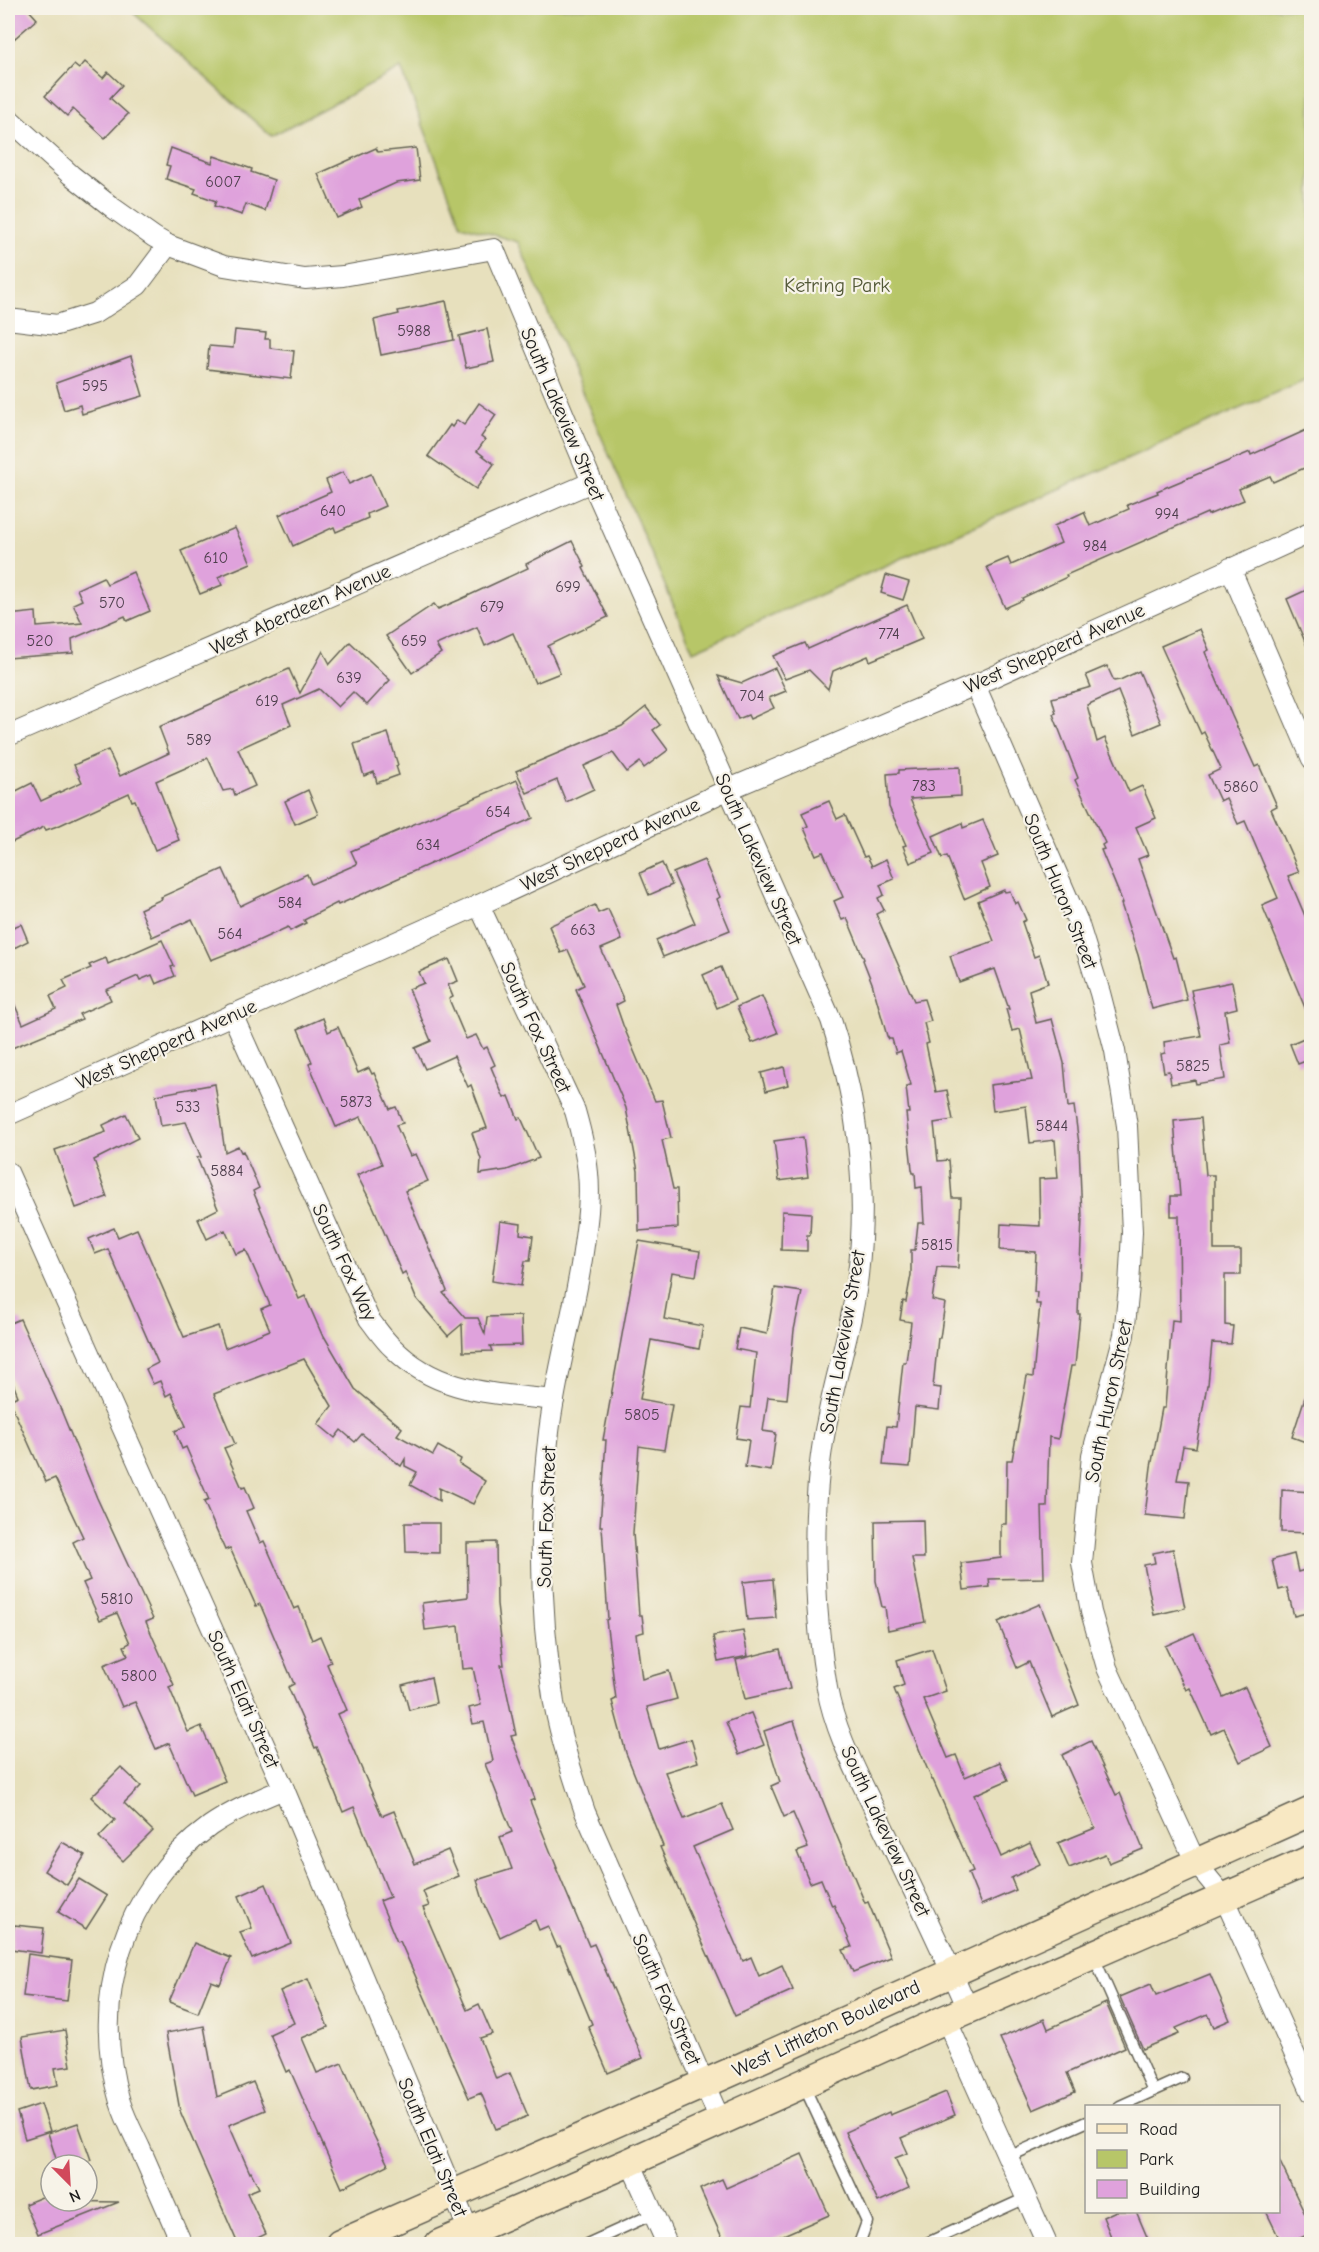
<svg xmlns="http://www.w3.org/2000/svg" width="1319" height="2252" font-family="'Comic Neue',sans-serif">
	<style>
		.green { fill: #b7c668; stroke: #6a7142; stroke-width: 1.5 }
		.building { fill: #dfa2dc }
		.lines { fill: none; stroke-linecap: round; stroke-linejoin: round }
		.lane-casing { stroke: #636154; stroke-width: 13 }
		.street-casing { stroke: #636154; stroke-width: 22 }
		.secondary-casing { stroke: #636154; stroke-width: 31 }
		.lane { stroke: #fff; stroke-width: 10 }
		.street { stroke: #fff; stroke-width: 20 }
		.secondary { stroke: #f8e8c3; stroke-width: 28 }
		.labels { text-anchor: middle; stroke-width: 4.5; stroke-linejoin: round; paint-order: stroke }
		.number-label { font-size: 16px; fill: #4d3e4c }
		.park-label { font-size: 20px; fill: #525837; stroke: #f7f3e8 }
		.street-label { font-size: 20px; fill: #1c1c1c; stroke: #f7f3e8 }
	</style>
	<rect width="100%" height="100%" fill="#f7f3e8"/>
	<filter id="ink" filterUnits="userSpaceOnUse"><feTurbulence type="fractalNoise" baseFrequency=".0167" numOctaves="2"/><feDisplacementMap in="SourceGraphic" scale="12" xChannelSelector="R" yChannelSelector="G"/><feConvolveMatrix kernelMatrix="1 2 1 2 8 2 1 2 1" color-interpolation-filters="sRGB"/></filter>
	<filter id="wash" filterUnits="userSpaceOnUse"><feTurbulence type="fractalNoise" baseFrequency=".008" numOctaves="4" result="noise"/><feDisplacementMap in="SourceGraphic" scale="24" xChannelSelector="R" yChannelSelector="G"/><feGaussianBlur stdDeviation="1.35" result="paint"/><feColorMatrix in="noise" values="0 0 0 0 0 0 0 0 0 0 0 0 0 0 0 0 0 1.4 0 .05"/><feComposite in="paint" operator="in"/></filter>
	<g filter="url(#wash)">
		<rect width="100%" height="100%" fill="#e7e0bd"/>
		<path class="green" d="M128,8H1311V377L693,651L518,242L461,225L401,68L271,136Z"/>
		<g id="blocks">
			<g class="building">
				<path d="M8,8H27L37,19L8,44Z"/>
				<path d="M85,62L103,78L108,72L122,85L110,98L128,114L105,138L73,109L67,116L45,96L74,65L79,69Z"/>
				<path d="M171,148L212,163L214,156L252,169L251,172L274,180L265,211L246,204L242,215L214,206L216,201L194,193L196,189L166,179L170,166L166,165Z"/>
				<path d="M376,148L378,152L416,148L420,180L396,183L359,200L362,207L337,218L318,174Z"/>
				<path d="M446,301L454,340L381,355L374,320L399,314L398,311Z"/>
				<path d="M487,329L494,362L466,368L459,336Z"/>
				<path d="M235,330L266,333L265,339H270V348L294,351L291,379L207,369L209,346L233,348Z"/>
				<path d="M131,356L143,396L82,414L80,405L64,410L56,383Z"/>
				<path d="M479,403L496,415L481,437L485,440L477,451L494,464L476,489L428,456L450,425L452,427L457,420L464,425Z"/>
				<path d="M1311,428V465L1273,482L1270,476L1239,489L1244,500L1208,515L1207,513L1066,575L1067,577L1022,598L1023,600L1005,608L987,567L1008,558L1011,565L1061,543L1054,526L1084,512L1090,526L1129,509L1127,505L1158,493L1157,491L1250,452L1251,455Z"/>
				<path d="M343,472L349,484L371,474L385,506L367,514L368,518L336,532L334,527L293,546L279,515L331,492L326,480Z"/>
				<path d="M235,528L251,563L218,577L222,585L200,594L181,551Z"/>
				<path d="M572,541L585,567L583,568L608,617L548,646L560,673L535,683L513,633L485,646L477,627L436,645L441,653L412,673L386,636L434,604L438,609L459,600L528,568L526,564Z"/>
				<path d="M133,572L150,611L127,621L125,616L72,639L73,653L8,658V615L36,612L37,627L82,623L73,604L82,600L77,589L103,577L107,584Z"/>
				<path d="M886,575L909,582L903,600L881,593Z"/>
				<path d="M1311,588V656L1287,599Z"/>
				<path d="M907,605L922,639L870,661L868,656L833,671L828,689L809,670L785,679L773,656L805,643L808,649Z"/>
				<path d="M1200,629L1209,650L1205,652L1232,716L1255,767L1259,765L1277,806L1271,809L1299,872L1288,876L1311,930V1022L1262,905L1278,898L1245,821L1238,824L1226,798L1220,801L1208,775L1221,769L1204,732L1201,734L1161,646Z"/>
				<path d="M350,642L390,680L367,705L353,692L338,707L319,689L283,705L291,725L238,749L255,786L235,795L233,789L223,791L208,758L156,781L179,840L155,850L135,800L132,801L129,793L60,825L46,830L44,827L8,844V795L32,783L41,801L82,782L74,765L108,750L120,776L169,753L159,727L289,669L300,693L323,651L330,664Z"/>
				<path d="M1107,666L1114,681L1120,680L1139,671L1161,723L1135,734L1118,691L1087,705L1097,742L1105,738L1129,792L1142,786L1156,818L1136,827L1148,855L1138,859L1173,958L1176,957L1187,1000L1152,1009L1138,955L1121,904L1123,903L1101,850L1104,849L1102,845L1105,843L1075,780L1078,778L1053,714L1056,713L1052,698L1091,687L1086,675Z"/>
				<path d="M775,668L786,691L769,698L774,708L750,719L748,715L738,719L718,676L742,683Z"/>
				<path d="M646,707L660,725L653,730L668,750L644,768L640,762L627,772L613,753L584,766L594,789L566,802L557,780L527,793L516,771L622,726Z"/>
				<path d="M388,733L398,765L396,766L399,775L377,783L374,772L364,776L354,744Z"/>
				<path d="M960,767L961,796L910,799L934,853L910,863L903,846L906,845L889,807L887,774L899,773V770Z"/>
				<path d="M517,780L533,818L338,905L337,903L304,920L306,923L290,931L288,927L236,951V950L211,960L192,919L152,937L140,909L162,899L161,897L223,869L240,906L307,874L311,884L357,864L351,851Z"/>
				<path d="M308,790L318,814L295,824L285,801Z"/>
				<path d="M829,801L837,819L845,815L864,857L867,856L872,866L886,859L894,879L880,885L884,895L878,898L884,910L876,914L914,1001L924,999L931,1021L924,1023L929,1043L926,1044L936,1092L947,1090L953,1120L934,1123L938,1161L949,1160L952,1198H961L958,1268L937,1267L932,1300L945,1303L940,1338H938L933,1387L941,1388L939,1410L915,1407L910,1467L883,1465L887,1426L896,1427L903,1362H906L911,1322L900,1320L903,1301L906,1302L911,1275V1250H915L918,1223H924L922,1187L916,1188L915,1173H913L912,1169L906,1113H909L906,1086L911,1085L901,1051L896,1053L892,1039H889L887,1036L872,983L863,960L864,959L847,918L842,920L834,901L843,897L823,852L816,855L804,828L808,826L802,813Z"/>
				<path d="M983,820L998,856L981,863L990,887L964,899L947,856L942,858L933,836L962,823L963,828Z"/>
				<path d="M704,860L720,897L717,899L730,930L663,957L656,940L695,923L673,873Z"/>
				<path d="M662,863L672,885L649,895L640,873Z"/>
				<path d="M1004,890L1005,892L1010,891L1015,904L1018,902L1026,920L1022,922L1034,957L1039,955L1048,983L1029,990L1036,1023L1052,1019L1064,1063L1068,1107L1074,1106L1079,1144L1082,1218L1078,1314H1080L1075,1366H1071L1058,1439L1049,1437L1047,1507H1042L1044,1578L989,1579L990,1587L964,1590L961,1563L1001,1558V1524H1006L1007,1460H1012L1027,1376L1033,1377L1040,1304H1036L1037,1292H1034L1036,1252L1000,1250L1001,1224L1040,1226L1039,1179L1058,1178L1055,1140L1030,1143L1026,1106L993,1111L990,1085L1032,1080L1020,1029L1012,1031L1006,1009H1009L995,969L959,982L950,956L994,941L978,901Z"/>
				<path d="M595,905L598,913L608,909L622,940L601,949L624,1001L616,1005L623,1025L655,1101L662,1100L671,1138L662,1140L673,1189H677L678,1228L639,1231L638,1171L626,1108L576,989L584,985L568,950L561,953L549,926Z"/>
				<path d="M21,924L28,941L8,951V929Z"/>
				<path d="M162,940L174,966L171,967L175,976L156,984L152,975L140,980L138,976L106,990L111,1000L79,1014L82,1019L12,1048L8,1037V989L23,1024L56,1009L50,996L67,988L63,980L91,968L89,965L106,958L108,964Z"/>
				<path d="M449,959L458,981L448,985L453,997L449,999L466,1039L476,1035L483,1049L487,1047L495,1065L491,1067L504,1098L509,1096L518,1119L521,1118L539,1158L507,1170L480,1174L481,1159L472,1133L487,1128L471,1085L468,1087L454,1056L425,1069L415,1048L431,1041L409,989L424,983L419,972Z"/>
				<path d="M721,967L735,1000L717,1008L703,975Z"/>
				<path d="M1232,982L1237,1008L1225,1011L1230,1043L1220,1045L1225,1079L1196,1084L1195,1080L1171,1084L1169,1071L1164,1072L1161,1054L1165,1053L1164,1042L1201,1036L1191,990Z"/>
				<path d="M762,996L778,1033L752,1043L737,1007Z"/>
				<path d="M323,1018L328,1032L338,1027L358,1073L369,1068L372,1074L374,1073L390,1109L396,1107L403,1123L396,1125L410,1156L416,1154L427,1179L428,1181L405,1191L447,1291L443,1293L465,1318H478L485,1334L487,1317L521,1316L522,1345L490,1346L492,1351L463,1352L462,1324L448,1336L416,1298L405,1272L402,1274L373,1206L357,1175L382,1164L372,1140L361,1117L336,1127L309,1064L312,1062L298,1029Z"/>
				<path d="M1311,1035V1059L1298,1064L1290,1044Z"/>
				<path d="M784,1067L788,1085L766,1091L761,1073Z"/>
				<path d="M215,1084L225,1152L238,1146L241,1152L243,1151L259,1188L253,1191L299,1299L305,1296L323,1337L324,1336L355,1389L402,1428L397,1435L433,1455L438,1446L461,1459L459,1464L485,1481L473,1504L439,1488V1501L410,1485L417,1472L405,1466V1459L401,1466L362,1434L355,1442L341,1430L335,1438L318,1424L332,1406L304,1359L214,1394L235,1444L224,1448L242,1488L245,1487L254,1508L246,1511L260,1543L264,1541L294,1609L299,1607L312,1640L320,1636L331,1662L327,1664L347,1710L338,1714L382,1816L394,1811L415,1864L448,1850L459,1876L423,1891L429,1906L423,1908L467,2010L479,2004L492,2034L480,2038L496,2079L510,2073L528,2116L496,2129L481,2093L469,2098L400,1941L397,1942L380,1901L390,1897L354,1807L343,1812L317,1747L315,1748L288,1687L294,1684L260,1604L256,1606L230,1548L225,1550L204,1502L209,1500L186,1447L182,1449L175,1431L186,1426L171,1393L166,1396L160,1381L153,1384L146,1369L158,1363L108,1249L95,1254L89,1239L114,1228L118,1237L137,1229L184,1337L218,1326L225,1348L270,1330L261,1309L270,1305L246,1250L236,1254L225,1230L207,1239L198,1219L218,1209L197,1158L201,1157L186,1122L161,1126L156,1095Z"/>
				<path d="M126,1114L138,1138L94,1160L107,1197L76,1208L55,1150L106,1132L103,1125Z"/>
				<path d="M1201,1118L1206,1175H1214V1250H1241V1275H1225V1325L1233,1326L1231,1344L1212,1343L1208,1385H1207L1196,1448L1183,1446L1177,1480L1189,1481L1185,1519L1145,1515L1151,1467L1162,1408H1165L1172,1320L1180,1321L1179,1216H1171V1196H1180L1174,1121Z"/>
				<path d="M803,1137L808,1177L779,1181L774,1141Z"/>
				<path d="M782,1211L811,1213L810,1235H807V1251L781,1250Z"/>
				<path d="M500,1221L521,1224L520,1234L533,1236L530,1261H525L521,1286L492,1281Z"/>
				<path d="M639,1241L700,1251L696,1276L672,1272L664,1319L703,1326L699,1349L651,1340L640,1399L672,1405L664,1450L639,1446L633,1533L639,1615H642L644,1632L636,1634L642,1679L669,1671L677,1699L647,1707L659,1749L691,1739L698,1762L665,1772L684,1819L722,1804L733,1830L693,1847L743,1961L751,1957L759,1976L782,1965L793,1990L735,2016L660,1847L663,1846L626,1753L612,1701L616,1699L606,1620L608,1619L602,1526H600L606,1440H603Z"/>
				<path d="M775,1288L802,1292L794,1330L787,1399L768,1397L763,1431L776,1433L771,1471L745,1467L749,1440L736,1438L741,1407L750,1408L756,1353L735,1349L739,1328L767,1334Z"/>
				<path d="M20,1319L61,1410L97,1498L153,1619L146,1622L174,1685L169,1687L188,1732L201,1726L225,1781L192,1795L169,1743L156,1749L135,1702L122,1707L104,1665L128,1655L124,1646L130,1643L117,1613L100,1620L83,1583L90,1580L73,1542L83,1537L55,1478L46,1482L9,1400L18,1396L8,1371V1324Z"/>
				<path d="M1308,1388H1311V1444L1292,1437Z"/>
				<path d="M1282,1490L1311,1492V1533L1281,1532Z"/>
				<path d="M923,1520L924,1558H912L925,1622L888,1630L885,1607H882L876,1581L875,1521Z"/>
				<path d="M405,1523H439V1553L406,1552Z"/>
				<path d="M496,1542L497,1604L504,1665H501L516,1735L511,1736L535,1799L530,1801L557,1868H556L589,1946L594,1944L643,2058L608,2073L588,2026L592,2024L560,1946L557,1947L548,1926L539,1930L535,1920L500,1937L484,1903L477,1880L512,1869L500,1837L512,1832L485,1764L493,1761L484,1722L473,1724L469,1708L481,1705L473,1668L463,1669L459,1626L425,1630L422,1603L468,1597L467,1543Z"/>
				<path d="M1173,1549L1185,1608L1154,1615L1144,1565L1155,1563L1153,1553Z"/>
				<path d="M1294,1554L1298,1572L1311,1568V1612L1294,1616L1287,1588L1279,1590L1272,1560Z"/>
				<path d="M773,1579L776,1618L747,1620L743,1582Z"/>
				<path d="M1040,1604L1079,1705L1052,1717L1029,1662L1017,1668L998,1622Z"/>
				<path d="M743,1631L748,1656L718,1662L713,1636Z"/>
				<path d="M1194,1633L1223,1697L1245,1687L1272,1747L1240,1762L1224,1728L1211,1734L1190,1688L1186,1690L1165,1646Z"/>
				<path d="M780,1649L790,1689L745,1699L736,1660Z"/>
				<path d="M932,1649L946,1691L923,1699L948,1758L956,1755L965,1777L1000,1762L1008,1780L974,1795L1001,1857L1030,1843L1040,1864L1011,1878L1016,1890L981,1905L968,1873L973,1871L933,1780H932L894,1689L904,1685L897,1660Z"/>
				<path d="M431,1677L436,1703L409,1710L402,1685Z"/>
				<path d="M751,1713L764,1745L739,1755L726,1722Z"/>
				<path d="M794,1721L809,1766L834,1829L865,1903L868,1902L891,1957L853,1972L843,1950L852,1947L834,1905L832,1906L821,1879L810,1883L797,1852L808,1848L793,1813L784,1817L771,1786L780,1782L764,1731Z"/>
				<path d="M1091,1741L1116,1795L1120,1793L1143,1849L1109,1863L1105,1854L1069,1868L1058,1843L1095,1828L1062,1755Z"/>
				<path d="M121,1767L141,1786L124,1803L153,1831L123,1861L99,1837L115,1820L91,1797Z"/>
				<path d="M62,1842L85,1855L67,1885L44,1871Z"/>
				<path d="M79,1879L107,1896L86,1929L58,1912Z"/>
				<path d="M266,1884L291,1943L252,1959L240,1932L252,1928L239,1896Z"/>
				<path d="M14,1925L44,1928L41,1953L11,1949Z"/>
				<path d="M194,1943L231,1958L220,1984L211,1981L198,2013L169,2002Z"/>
				<path d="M28,1954L72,1960L67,2001L23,1996Z"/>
				<path d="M1210,1974L1230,2020L1214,2027L1208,2014L1176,2028L1179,2034L1143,2049L1120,1997L1151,1984L1156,1996Z"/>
				<path d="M308,1979L328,2027L302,2038L317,2073L342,2063L366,2119L388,2165L342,2188L290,2070L286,2072L270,2034L294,2023L280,1991Z"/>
				<path d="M1106,2003L1125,2047L1067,2073L1075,2092L1033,2110L1000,2038L1044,2019L1048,2029Z"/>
				<path d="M204,2026L217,2097L253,2082L265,2110L229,2125L250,2173L251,2172L259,2188L247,2193L266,2234L245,2244H238L180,2111L166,2033Z"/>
				<path d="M65,2030L71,2066L55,2068L58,2085L31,2090L22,2037Z"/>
				<path d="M946,2092L955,2115L901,2138L908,2153L895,2158L909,2188L878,2202L845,2132L889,2112L890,2115Z"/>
				<path d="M41,2104L50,2131L25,2139L17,2112Z"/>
				<path d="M78,2123L91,2160L77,2165H58L48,2133Z"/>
				<path d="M802,2154L829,2215L763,2244H725L700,2189L722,2179L726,2188Z"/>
				<path d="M1278,2158L1305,2214L1311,2211V2233L1288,2244H1282L1266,2211H1278Z"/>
				<path d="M49,2194L51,2201L119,2202L38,2234L25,2204Z"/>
				<path d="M1116,2211H1136L1150,2244H1114L1103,2217Z"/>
			</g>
		</g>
	</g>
	<g filter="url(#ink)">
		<use href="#blocks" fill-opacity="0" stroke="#636154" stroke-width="1.5"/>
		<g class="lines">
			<defs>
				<g id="lane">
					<path d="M1093,1955L1153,2091"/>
					<path d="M804,2086L867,2222L859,2244"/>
					<path d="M1120,2106L1182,2078"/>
					<path d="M1008,2157L1086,2122"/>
					<path d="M587,2244L653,2214"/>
					<path d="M925,2244L1026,2198"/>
				</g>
				<g id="street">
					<path d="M8,118L71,175L113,208L154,237L168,245L224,266L305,279L343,276L494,249L592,482L831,1020C858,1103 868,1189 858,1275C853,1323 837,1369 828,1416C816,1470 814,1526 816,1580C817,1615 821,1653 827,1688C835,1733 859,1776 878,1817C909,1881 940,1944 968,2009"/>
					<path d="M8,319L57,325L95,313L138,285L168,245"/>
					<path d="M1230,568L1312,759"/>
					<path d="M975,685L1078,922L1100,993L1115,1051L1127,1126L1132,1232L1129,1286L1124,1335L1092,1455L1082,1563L1091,1612L1107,1668L1196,1863L1224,1897L1312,2093"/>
					<path d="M8,736L592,482"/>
					<path d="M479,905L575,1111C581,1132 586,1152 588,1173C591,1202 586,1230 582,1259C573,1317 556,1374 549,1432C538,1521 540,1614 554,1703C561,1740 573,1776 585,1812L721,2122"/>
					<path d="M232,1014L369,1319C377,1329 384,1340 393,1348C438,1394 495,1393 554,1400"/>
					<path d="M8,1115L479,905L727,790L975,685L1312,532"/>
					<path d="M8,1172L284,1789L469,2231"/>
					<path d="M946,2019L1047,2244"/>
					<path d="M630,2162L667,2244"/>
					<path d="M182,2244C168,2212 154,2180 140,2148C133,2133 125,2118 120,2102C89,2000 123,1889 210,1826C233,1810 259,1799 284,1789"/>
				</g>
				<g id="secondary">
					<path d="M340,2244L731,2072L1312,1811"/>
					<path d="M439,2244L630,2162L946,2019L1312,1859"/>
				</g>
			</defs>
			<use href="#lane" class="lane-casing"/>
			<use href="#street" class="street-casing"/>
			<use href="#secondary" class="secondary-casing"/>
			<use href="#lane" class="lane"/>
			<use href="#street" class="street"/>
			<use href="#secondary" class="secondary"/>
		</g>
	</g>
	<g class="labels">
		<g class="number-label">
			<text x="223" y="187">6007</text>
			<text x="414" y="336">5988</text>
			<text x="95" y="391">595</text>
			<text x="333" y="516">640</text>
			<text x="1167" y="519">994</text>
			<text x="1095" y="551">984</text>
			<text x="216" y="563">610</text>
			<text x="568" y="592">699</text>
			<text x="112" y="608">570</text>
			<text x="492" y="612">679</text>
			<text x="889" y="639">774</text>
			<text x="40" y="646">520</text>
			<text x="414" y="646">659</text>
			<text x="349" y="683">639</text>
			<text x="752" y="701">704</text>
			<text x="267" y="706">619</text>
			<text x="199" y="745">589</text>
			<text x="924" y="791">783</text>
			<text x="1241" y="792">5860</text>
			<text x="498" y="817">654</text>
			<text x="428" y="850">634</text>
			<text x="290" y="908">584</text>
			<text x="583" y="935">663</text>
			<text x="230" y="939">564</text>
			<text x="1193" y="1071">5825</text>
			<text x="356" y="1107">5873</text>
			<text x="188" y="1112">533</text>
			<text x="1052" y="1131">5844</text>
			<text x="227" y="1176">5884</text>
			<text x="937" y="1250">5815</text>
			<text x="642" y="1420">5805</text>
			<text x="117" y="1604">5810</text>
			<text x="139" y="1681">5800</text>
		</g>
		<g class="park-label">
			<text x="837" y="292">Ketring Park</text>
		</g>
		<g class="street-label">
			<text transform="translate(563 414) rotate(67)" y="7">South Lakeview Street</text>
			<text transform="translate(300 609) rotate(-24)" y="7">West Aberdeen Avenue</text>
			<text transform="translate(1054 648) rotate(-24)" y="7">West Shepperd Avenue</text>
			<text transform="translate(610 844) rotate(-25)" y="7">West Shepperd Avenue</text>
			<text transform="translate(759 859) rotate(66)" y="7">South Lakeview Street</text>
			<text transform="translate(1061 891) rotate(68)" y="7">South Huron Street</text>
			<text transform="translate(536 1027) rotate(65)" y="7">South Fox Street</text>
			<text transform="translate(166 1044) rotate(-24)" y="7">West Shepperd Avenue</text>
			<text transform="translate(345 1262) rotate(65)" y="7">South Fox Way</text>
			<text transform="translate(842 1342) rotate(-80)" y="7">South Lakeview Street</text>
			<text transform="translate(1108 1401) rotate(-78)" y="7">South Huron Street</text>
			<text transform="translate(546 1517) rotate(-88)" y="7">South Fox Street</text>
			<text transform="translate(244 1699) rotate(66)" y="7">South Elati Street</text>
			<text transform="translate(886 1831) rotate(65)" y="7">South Lakeview Street</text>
			<text transform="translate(667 1999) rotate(66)" y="7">South Fox Street</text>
			<text transform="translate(826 2028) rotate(-25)" y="7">West Littleton Boulevard</text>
			<text transform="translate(433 2147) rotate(67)" y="7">South Elati Street</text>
		</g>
	</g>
	<rect width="1319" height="2252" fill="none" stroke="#f7f3e8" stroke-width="30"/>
	<rect x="1085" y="2105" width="195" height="108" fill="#f7f3e8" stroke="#9f9d96" stroke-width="1.5"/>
	<rect x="1097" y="2124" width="30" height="9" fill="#f8e8c3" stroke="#9f9d96" stroke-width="1.5"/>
	<text x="1139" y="2135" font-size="18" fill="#1c1c1c">Road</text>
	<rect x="1097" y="2150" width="30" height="18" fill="#b7c668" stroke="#9f9d96" stroke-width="1.5"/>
	<text x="1139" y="2165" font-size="18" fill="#1c1c1c">Park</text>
	<rect x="1097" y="2180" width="30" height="18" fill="#dfa2dc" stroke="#9f9d96" stroke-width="1.5"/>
	<text x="1139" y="2195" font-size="18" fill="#1c1c1c">Building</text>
	<g transform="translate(69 2183) rotate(156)"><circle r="28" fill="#f7f3e8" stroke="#9f9d96" stroke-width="1.5"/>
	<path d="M0-4.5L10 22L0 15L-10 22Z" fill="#d1495b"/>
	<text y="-9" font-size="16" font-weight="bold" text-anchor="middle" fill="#1c1c1c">N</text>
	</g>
</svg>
